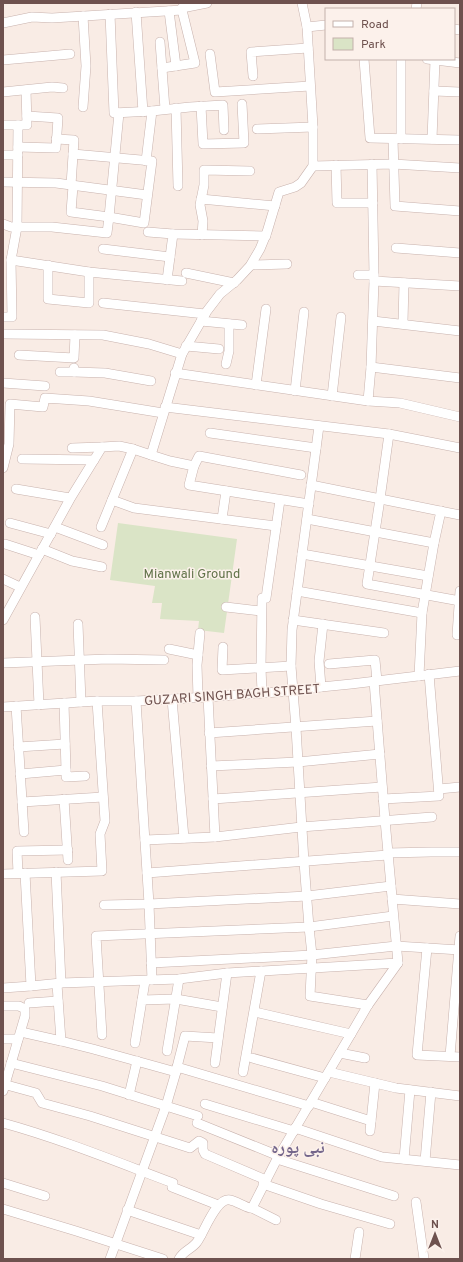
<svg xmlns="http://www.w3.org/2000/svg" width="463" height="1262" font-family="Overpass,'Noto Naskh Arabic',sans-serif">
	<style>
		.green { fill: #dae4c6 }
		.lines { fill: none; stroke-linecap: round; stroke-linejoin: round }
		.minor-casing { stroke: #c8b2ad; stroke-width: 10 }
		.minor { stroke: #fff; stroke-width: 9 }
		.labels { text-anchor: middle; stroke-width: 3; stroke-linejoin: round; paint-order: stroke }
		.park-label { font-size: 13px; fill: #607248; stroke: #fcf1eb }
		.street-label { font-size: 13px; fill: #6e514e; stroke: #fcf1eb }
		.district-label { font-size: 17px; font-weight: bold; fill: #74668b; stroke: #fcf1eb }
	</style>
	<rect width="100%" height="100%" fill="#f9ece5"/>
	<path class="green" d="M118,523L237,539L224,633L198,630L199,621L160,619L162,603H152L155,586L110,580Z"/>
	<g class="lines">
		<defs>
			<g id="minor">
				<path d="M416,9L417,3"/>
				<path d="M169,11L176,66"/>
				<path d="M136,12L143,112"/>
				<path d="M110,14L114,113L152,111"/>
				<path d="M3,23L32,17L52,18L182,10V8L207,3"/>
				<path d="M307,27L326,25"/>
				<path d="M454,29L460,30"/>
				<path d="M160,42L165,109"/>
				<path d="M210,54L215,92L310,86"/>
				<path d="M364,59L370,138L460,140"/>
				<path d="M427,59L460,63"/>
				<path d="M3,60L70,54"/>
				<path d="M162,68L195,63L182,10"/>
				<path d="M253,76L251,52L308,48"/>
				<path d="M434,91L460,92"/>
				<path d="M3,92L52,87L63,88"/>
				<path d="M201,106L203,144L244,143L242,104"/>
				<path d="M83,107L86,66L83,16"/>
				<path d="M176,108L178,186"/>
				<path d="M3,125H27L26,90"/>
				<path d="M257,129L313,127"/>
				<path d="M56,139L74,140L71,185"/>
				<path d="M393,139L395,206L460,211"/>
				<path d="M401,139V59"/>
				<path d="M432,139L435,60"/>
				<path d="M18,147L56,148L58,118L27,116"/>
				<path d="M3,155H18"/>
				<path d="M146,161L152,111L190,107L223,105L224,130"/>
				<path d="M372,164L374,275"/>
				<path d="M336,165L337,203H373"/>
				<path d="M313,166L393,164L460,168"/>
				<path d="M3,182L56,183L147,195"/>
				<path d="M73,186L71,212L109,217L119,113"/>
				<path d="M201,199L275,206"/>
				<path d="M3,224L11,227H52L107,233L109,217L144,223L152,161L73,154"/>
				<path d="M148,232L173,234L167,280"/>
				<path d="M173,234L266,236"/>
				<path d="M202,235L203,221L200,205L204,185V170L250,171"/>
				<path d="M396,248L460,253"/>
				<path d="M103,249L170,257"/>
				<path d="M11,260L89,272L182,281"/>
				<path d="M48,265V299L89,303V272"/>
				<path d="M251,265L287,264"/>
				<path d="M186,273L234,283"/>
				<path d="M358,275H374V281L460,286"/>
				<path d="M374,281L371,367L368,401L400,403L460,417"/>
				<path d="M103,303L205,314"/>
				<path d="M3,317H12L11,260L17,227L18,125"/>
				<path d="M201,321L242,325"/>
				<path d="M373,321L460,331"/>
				<path d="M403,322L404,283"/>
				<path d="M3,334L103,335L149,344L182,354"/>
				<path d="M186,346L219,349"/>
				<path d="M19,355L74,358L75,335"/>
				<path d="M226,364L229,351V324"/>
				<path d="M371,367L460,378"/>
				<path d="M60,372H74V368"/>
				<path d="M74,372L105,373L151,381"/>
				<path d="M175,373L368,401"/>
				<path d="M3,383L45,386"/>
				<path d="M256,385L266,309"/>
				<path d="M295,391L304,312"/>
				<path d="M332,396L341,317"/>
				<path d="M165,407L389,434L460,448"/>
				<path d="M319,426L292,630L291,666L296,728L304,862L309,927L312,955L310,996L368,1005"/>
				<path d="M210,433L316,448"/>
				<path d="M389,434L380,499L367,584L460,601"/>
				<path d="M72,448L102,447"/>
				<path d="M151,455L170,461L194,466"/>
				<path d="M22,459L94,460"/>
				<path d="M3,468L9,444L10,404L43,407L45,398L89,401L163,413"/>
				<path d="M301,475L199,456L194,466L189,485L309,504"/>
				<path d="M311,485L460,515"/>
				<path d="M16,489L70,498"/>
				<path d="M112,500L134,508L276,526"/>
				<path d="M222,519L226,491"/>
				<path d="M307,519L434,543"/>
				<path d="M10,523L51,534"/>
				<path d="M55,527L103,545"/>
				<path d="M101,527L133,449"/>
				<path d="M5,544L39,555"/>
				<path d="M42,549L72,561L102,567"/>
				<path d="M302,554L428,576"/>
				<path d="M3,579L20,587"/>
				<path d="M297,591L422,613"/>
				<path d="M226,607L261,611"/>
				<path d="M35,617L39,705"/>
				<path d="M3,620L70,499L102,447L119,446L133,449L151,455L182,354L207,311L220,294L237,280L250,266L260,249L267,232L279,192L295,187L301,183L313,166V127L307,27L302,3"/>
				<path d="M293,620L384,633"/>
				<path d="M78,624L81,702"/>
				<path d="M457,635L460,591"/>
				<path d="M223,647L222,670L291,666"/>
				<path d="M169,649L198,655"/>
				<path d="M3,663L108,659L164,660"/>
				<path d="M329,664L375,660L377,681"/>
				<path d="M419,676L422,613L434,543L441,511"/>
				<path d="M321,687L319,661L323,624"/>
				<path d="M262,692L261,668L262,598H266L280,500"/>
				<path d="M198,697L197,665L200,633"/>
				<path d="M208,697L215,837"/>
				<path d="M172,699L184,838"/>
				<path d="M136,701L149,904L152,980"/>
				<path d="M64,703L66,770"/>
				<path d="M16,706L24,832"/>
				<path d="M3,707L97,701H136L208,697L292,691L321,687L351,684L460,671"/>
				<path d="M209,733L377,721"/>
				<path d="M18,747L65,744"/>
				<path d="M211,766L298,762L380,754"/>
				<path d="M20,774L66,770V777L85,776"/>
				<path d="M439,789L460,787"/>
				<path d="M64,799L68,860"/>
				<path d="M213,799L382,787"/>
				<path d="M383,799L439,796L429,674"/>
				<path d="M22,802L103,797"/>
				<path d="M145,840L215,837L301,827L432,817"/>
				<path d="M388,853L431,852H460"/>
				<path d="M18,873L17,851L68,850"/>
				<path d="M147,873L388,855"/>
				<path d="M3,874L102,871L100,834L105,821L97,701"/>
				<path d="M392,899L460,904"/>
				<path d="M104,905L149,904L307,896L391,886"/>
				<path d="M427,948L417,1055L460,1057"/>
				<path d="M151,963L312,955L396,946L460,950"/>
				<path d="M61,983L179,979L227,973L398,963"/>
				<path d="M57,984L61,1041L93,1049L176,1072L177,1067L309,1106"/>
				<path d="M31,986L61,983L56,872"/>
				<path d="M3,988L31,986L25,873"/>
				<path d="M142,1000L145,981"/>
				<path d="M29,1003L58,1001"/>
				<path d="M3,1006H19L25,1009V1016L3,1091"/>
				<path d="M255,1012L351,1034"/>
				<path d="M21,1032L61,1041"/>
				<path d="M102,1035L96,936L309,927L393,916"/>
				<path d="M3,1039H18"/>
				<path d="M135,1043L142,1000L176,999L222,1007"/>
				<path d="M167,1051L179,979"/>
				<path d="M340,1053L365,1058"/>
				<path d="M450,1056L460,936"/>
				<path d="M252,1058L325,1078"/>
				<path d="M11,1063L102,1086L198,1116"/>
				<path d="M215,1063L227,973"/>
				<path d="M177,1067L185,1036L218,1038"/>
				<path d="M243,1072L261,971"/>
				<path d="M329,1072L396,1088L460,1096"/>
				<path d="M3,1084L36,1093L42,1103L90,1116L190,1148L199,1141L203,1143V1150L205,1154L266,1180"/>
				<path d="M129,1095L137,1061"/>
				<path d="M311,1102L371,1121"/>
				<path d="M205,1104L294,1131"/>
				<path d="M3,1123C61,1139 117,1162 173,1183L172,1187L218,1205"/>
				<path d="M197,1123L279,1156"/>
				<path d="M295,1128L382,1157L460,1165"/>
				<path d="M370,1131L375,1083"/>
				<path d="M277,1159L394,1196"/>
				<path d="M404,1159L410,1090"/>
				<path d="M425,1161L431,1092"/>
				<path d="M3,1183L45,1196"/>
				<path d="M263,1184L321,1204L390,1224"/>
				<path d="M416,1202L424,1259"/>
				<path d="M252,1208L277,1159L351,1034L368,1005L398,963L385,820L374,681"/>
				<path d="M3,1209L76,1231L163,1259"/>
				<path d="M127,1210L201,1235"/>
				<path d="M110,1259L166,1106L176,1072"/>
				<path d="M179,1259C183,1251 192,1249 197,1242C204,1233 216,1197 230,1200C236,1201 243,1206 250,1208H252L276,1220"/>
				<path d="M355,1259L359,1232"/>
			</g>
		</defs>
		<use href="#minor" class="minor-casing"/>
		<use href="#minor" class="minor"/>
	</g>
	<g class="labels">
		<g class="park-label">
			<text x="192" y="578">Mianwali Ground</text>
		</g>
		<g class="street-label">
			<text transform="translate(232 694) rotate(-4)" y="5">GUZARI SINGH BAGH STREET</text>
		</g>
		<g class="district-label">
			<text x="298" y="1153">نبی پورہ</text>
		</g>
	</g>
	<rect width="463" height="1262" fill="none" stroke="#6e514e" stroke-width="8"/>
	<rect x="325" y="8" width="130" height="52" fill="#fcf1eb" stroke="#c3b1ac"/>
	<rect x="333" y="21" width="20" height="6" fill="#ffffff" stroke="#c3b1ac"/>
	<text x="361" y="28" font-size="12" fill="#6e514e">Road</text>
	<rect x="333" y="38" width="20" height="12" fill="#dae4c6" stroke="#c3b1ac"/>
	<text x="361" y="48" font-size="12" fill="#6e514e">Park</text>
	<g transform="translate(435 1234)" stroke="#fcf1eb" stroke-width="3" paint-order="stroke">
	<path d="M0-3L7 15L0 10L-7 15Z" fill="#6e514e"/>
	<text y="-6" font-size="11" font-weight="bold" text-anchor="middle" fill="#6e514e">N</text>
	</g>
</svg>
